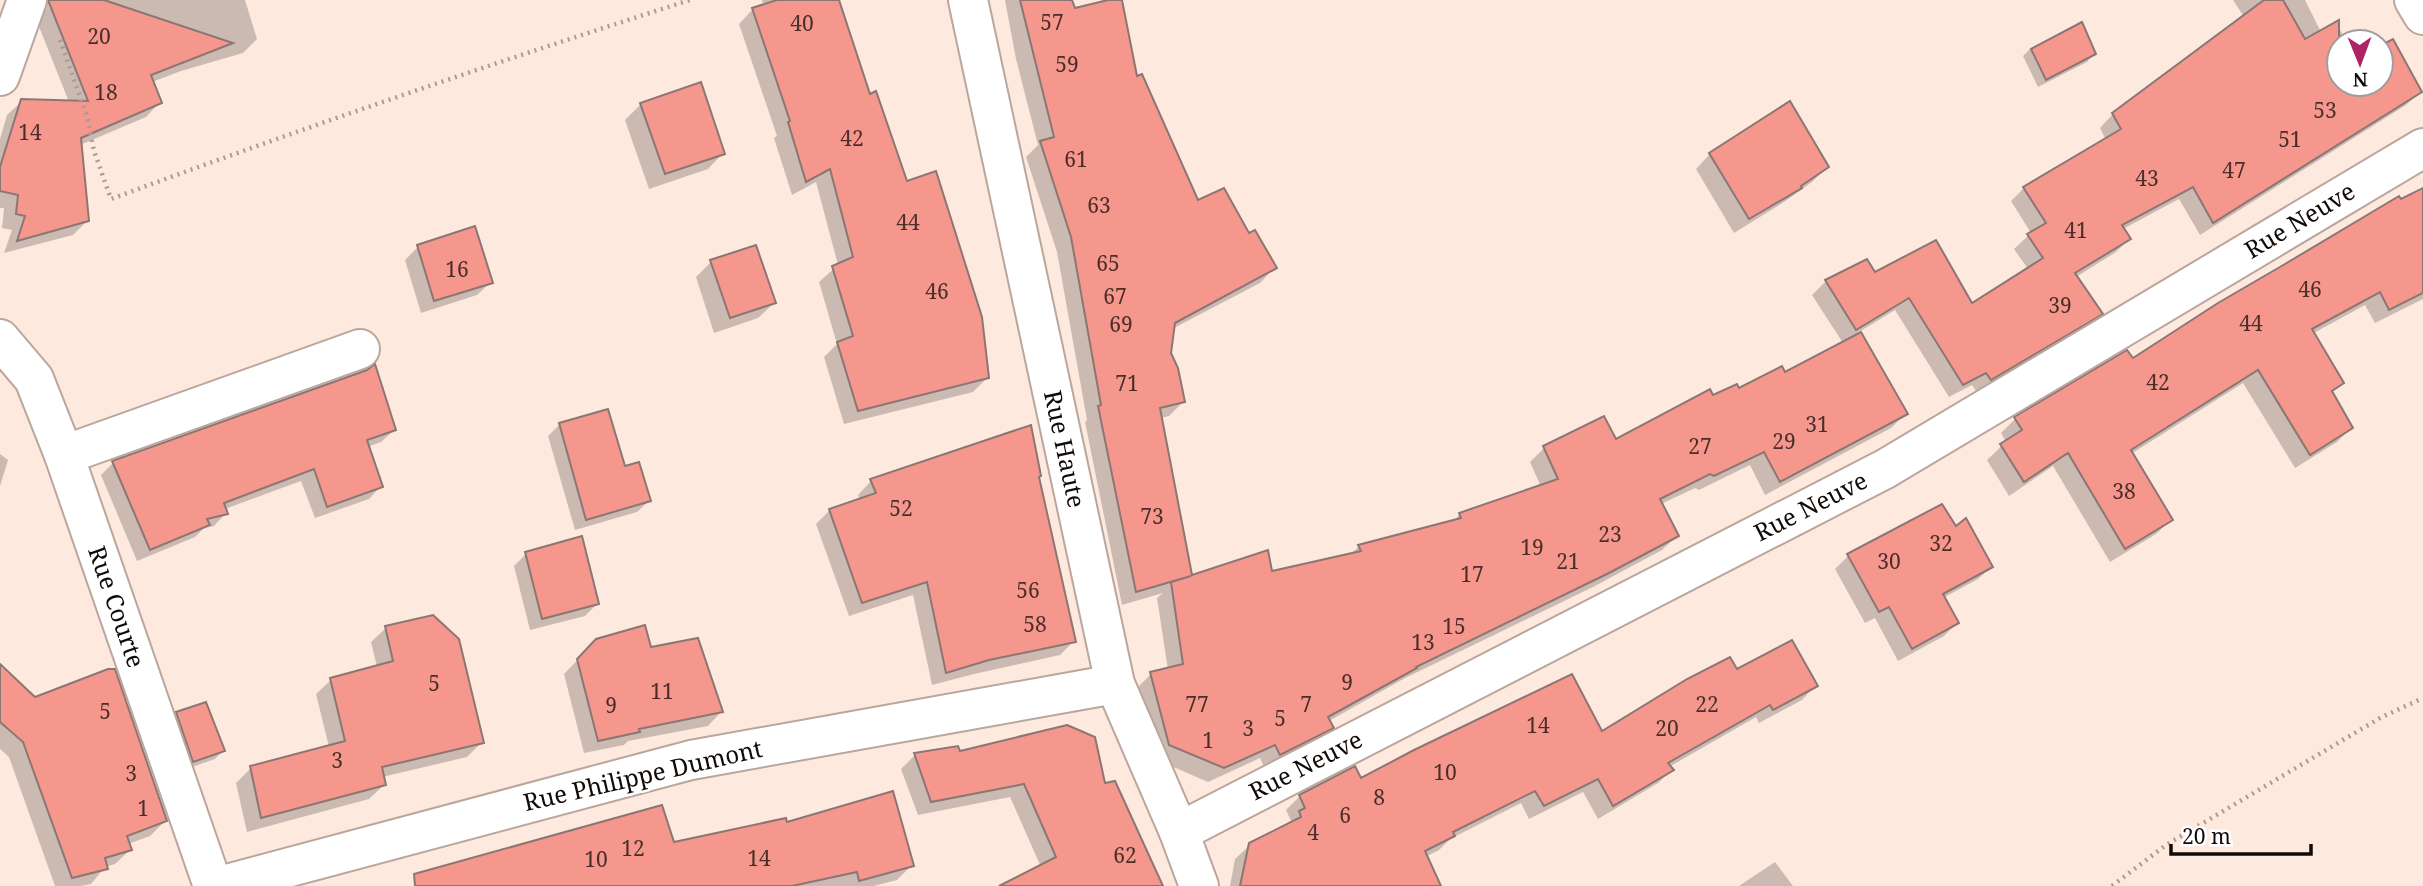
<svg xmlns="http://www.w3.org/2000/svg" width="2423" height="886" font-family="'Noto Serif',serif">
	<style>
		.shadow { fill: #0003 }
		.building { fill: #f6978d; stroke: #8b7673; stroke-width: 2 }
		.lines { fill: none; stroke-linecap: round; stroke-linejoin: round }
		.minor-casing { stroke: #baa69c; stroke-width: 42 }
		.path { stroke: #ab9b93; stroke-width: 4.5; stroke-dasharray: 2 5; stroke-linecap: butt }
		.minor { stroke: #fff; stroke-width: 38 }
		.labels { text-anchor: middle; stroke-width: 5; stroke-linejoin: round; paint-order: stroke }
		.number-label { font-size: 21px; fill: #4a2e29 }
		.street-label { font-size: 24px; fill: #110b08; stroke: #fff }
	</style>
	<rect width="100%" height="100%" fill="#fee9de"/>
	<g class="shadow">
		<path d="M49,0H245L257,39L243,53L181,71L152,82L160,102L146,117L80,145L87,221L73,235L4,253L12,230L2,228L4,208H0V139L7,115L22,101L69,102L36,19L47,8L45,4Z"/>
		<path d="M762,0H837L869,96L987,378L973,392L844,424L824,357L837,344L819,282L838,265L816,182L792,195L774,138L777,136L739,24L753,9L764,6Z"/>
		<path d="M1005,0H1069L1071,11L1120,0L1136,79L1197,203L1249,236L1274,268L1260,283L1172,329L1169,353L1183,402L1169,416L1161,418L1190,578L1270,573L1350,555L1359,546L1453,522L1460,514L1541,487L1530,462L1544,448L1615,442L1712,397L1784,374L1843,343L1812,295L1826,281L1874,274L1971,305L2028,269L2014,249L2031,233L2011,201L2024,188L2106,140L2100,128L2113,114L2244,17L2233,0H2305L2321,32L2337,23L2346,42H2339V84H2381V47L2420,92L2406,105L2200,235L2179,199L2123,229L2129,239L2116,252L2076,277L2101,313L2087,327L1977,392L1972,385L1949,397L1895,310L1859,332L1905,414L1891,428L1765,495L1750,465L1699,490L1695,488L1661,504L1677,536L1662,550L1593,587L1405,678L1329,721L1332,727L1318,742L1265,769L1260,758L1208,782L1155,759L1137,688L1151,674L1168,670L1157,598L1163,593L1122,605L1085,422L1087,420L1057,252L1026,157L1038,145L1016,59Z"/>
		<path d="M2081,24L2094,54L2087,62L2038,87L2023,56L2031,48Z"/>
		<path d="M641,104L723,153L708,169L649,189L625,120Z"/>
		<path d="M1710,154L1827,167L1812,182L1784,202L1734,233L1696,169Z"/>
		<path d="M2423,190V299L2375,323L2365,305L2312,334L2341,383L2331,393L2351,428L2337,442L2295,468L2243,383L2131,454L2171,520L2156,534L2110,562L2053,466L2009,496L1987,460L2006,442L2001,433L2015,419L2127,352L2132,360Z"/>
		<path d="M418,247L491,282L477,295L421,313L405,260Z"/>
		<path d="M711,262L774,303L758,318L714,333L696,277Z"/>
		<path d="M607,411L624,468L649,501L637,512L575,530L548,436L559,425Z"/>
		<path d="M394,430L381,442L367,447L381,486L369,499L315,518L301,481L225,509L226,513L214,526L204,528L195,537L137,561L101,475L113,463Z"/>
		<path d="M0,454L8,460L0,486Z"/>
		<path d="M1037,478L1074,641L1060,655L974,674L932,685L913,595L849,616L816,524L830,510L860,500L858,495L871,481Z"/>
		<path d="M1956,529L1991,567L1978,579L1943,598L1957,623L1944,636L1898,661L1875,618L1865,623L1835,569L1848,556Z"/>
		<path d="M526,554L597,604L585,616L530,630L514,566Z"/>
		<path d="M386,628L482,742L467,757L382,777L384,785L369,799L247,832L236,783L251,768L329,747L316,694L331,680L377,667L371,642Z"/>
		<path d="M597,640L649,649L721,712L708,726L628,741L624,745L584,753L564,674Z"/>
		<path d="M0,666L165,821L150,836L128,844L130,850L115,864L105,867L91,884L81,886H55L9,757L0,749Z"/>
		<path d="M1737,672L1815,686L1802,700L1759,723L1756,717L1669,767L1672,770L1658,783L1598,819L1583,792L1529,819L1521,803L1450,839L1439,850L1425,857L1439,886H1230L1235,859L1250,845L1286,826L1291,821L1286,810L1300,796L1361,780L1601,733Z"/>
		<path d="M177,714L223,751L215,759L186,769L169,722Z"/>
		<path d="M959,753L1104,785L1162,886H1005L1041,867L1010,797L918,815L901,769L915,755Z"/>
		<path d="M785,824L912,865L897,880L874,886H426Z"/>
		<path d="M1775,862L1793,886H1739Z"/>
	</g>
	<g class="building">
		<path d="M48,0H104L233,43L151,75L162,103L81,138L89,221L17,241L25,216L16,214L18,195L0,191V167L21,99L88,101Z"/>
		<path d="M777,0H839L870,94L876,91L907,181L936,171L982,317L989,378L858,411L837,342L853,336L832,266L853,257L830,169L806,182L788,122L790,121L752,8Z"/>
		<path d="M1020,0H1072L1075,8L1108,0H1122L1137,76L1142,74L1198,200L1224,188L1249,233L1255,230L1277,268L1175,323L1171,353L1178,368L1185,402L1160,408L1192,575L1268,550L1272,571L1361,551L1358,545L1461,518L1459,513L1558,479L1543,446L1604,416L1616,439L1710,389L1713,395L1737,384L1739,388L1782,366L1785,372L1861,332L1908,414L1780,482L1764,452L1714,476L1710,474L1660,499L1679,536L1609,573L1416,667L1417,668L1328,717L1334,728L1280,755L1275,745L1224,768L1169,745L1150,672L1183,664L1171,582L1191,576L1136,592L1098,406L1101,405L1071,237L1040,141L1054,137Z"/>
		<path d="M2264,0H2283L2305,39L2339,20V84H2381V45L2393,39L2422,92L2213,223L2193,187L2122,225L2131,239L2075,273L2103,314L1991,380L1986,373L1963,385L1909,298L1856,330L1825,280L1867,259L1875,272L1936,240L1972,303L2043,258L2027,234L2046,223L2023,187L2121,129L2112,113Z"/>
		<path d="M2082,22L2096,54L2046,80L2031,49Z"/>
		<path d="M701,82L725,154L665,174L640,103Z"/>
		<path d="M1790,101L1829,167L1801,186L1802,188L1749,219L1709,153Z"/>
		<path d="M2423,188V293L2389,310L2380,292L2312,329L2344,383L2332,391L2353,428L2310,455L2258,370L2131,450L2173,520L2125,549L2068,453L2024,482L2000,444L2022,430L2014,417L2127,350L2133,358L2218,303L2285,264L2399,196L2401,199Z"/>
		<path d="M475,226L493,283L434,301L417,245Z"/>
		<path d="M756,245L776,303L730,318L710,260Z"/>
		<path d="M375,364L396,430L367,440L383,487L327,507L314,469L224,503L228,514L207,519L210,525L150,550L112,461L367,370Z"/>
		<path d="M608,409L625,466L639,462L651,501L586,520L559,423Z"/>
		<path d="M1031,425L1041,476L1039,477L1076,642L989,660L946,673L927,582L862,603L829,509L876,493L870,479Z"/>
		<path d="M1942,504L1956,526L1966,518L1993,567L1943,594L1959,623L1912,649L1889,607L1879,612L1847,554Z"/>
		<path d="M582,536L599,604L542,619L525,552Z"/>
		<path d="M433,615L459,639L484,743L382,767L386,785L261,818L250,766L345,741L330,678L393,661L385,626Z"/>
		<path d="M645,625L651,647L698,638L723,712L639,729L640,732L598,741L577,659L596,639Z"/>
		<path d="M1792,640L1818,686L1773,710L1770,705L1668,763L1674,770L1613,806L1598,779L1544,806L1535,791L1453,832L1455,836L1425,851L1441,886H1240L1249,843L1301,817L1299,811L1305,808L1299,795L1355,766L1361,778L1414,750L1572,674L1602,731L1687,679L1730,657L1737,669Z"/>
		<path d="M0,664L35,697L108,669H115L167,821L127,836L132,850L105,858L108,869L72,878L23,742L0,722Z"/>
		<path d="M206,702L225,751L193,762L176,712Z"/>
		<path d="M1067,725L1095,737L1105,783L1115,781L1163,886H999L1056,857L1024,784L931,802L914,753L958,746L960,751Z"/>
		<path d="M893,791L914,866L859,881L857,872L792,886H415L414,874L662,805L674,842L786,818L787,822Z"/>
	</g>
	<g class="lines">
		<defs>
			<g id="minor">
				<path d="M968,0L1115,684L1179,832L1199,886"/>
				<path d="M2414,0L2423,15"/>
				<path d="M0,76L27,0"/>
				<path d="M0,339L34,379L64,455L213,886"/>
				<path d="M64,455L360,349"/>
				<path d="M1179,832L1885,469L2423,148"/>
				<path d="M219,886L691,760L1115,684"/>
			</g>
		</defs>
		<use href="#minor" class="minor-casing"/>
		<g class="path">
			<path d="M60,40L87,116L94,151L111,199C303,128 496,62 690,0"/>
			<path d="M2112,886L2166,845L2380,718L2423,698"/>
		</g>
		<use href="#minor" class="minor"/>
	</g>
	<g class="labels">
		<g class="number-label">
			<text x="1052" y="30">57</text>
			<text x="802" y="31">40</text>
			<text x="99" y="44">20</text>
			<text x="1067" y="72">59</text>
			<text x="106" y="100">18</text>
			<text x="2325" y="118">53</text>
			<text x="30" y="140">14</text>
			<text x="852" y="146">42</text>
			<text x="2290" y="147">51</text>
			<text x="1076" y="167">61</text>
			<text x="2234" y="178">47</text>
			<text x="2147" y="186">43</text>
			<text x="1099" y="213">63</text>
			<text x="908" y="230">44</text>
			<text x="2076" y="238">41</text>
			<text x="1108" y="271">65</text>
			<text x="457" y="277">16</text>
			<text x="2310" y="297">46</text>
			<text x="937" y="299">46</text>
			<text x="1115" y="304">67</text>
			<text x="2060" y="313">39</text>
			<text x="2251" y="331">44</text>
			<text x="1121" y="332">69</text>
			<text x="2158" y="390">42</text>
			<text x="1127" y="391">71</text>
			<text x="1817" y="432">31</text>
			<text x="1784" y="449">29</text>
			<text x="1700" y="454">27</text>
			<text x="2124" y="499">38</text>
			<text x="901" y="516">52</text>
			<text x="1152" y="524">73</text>
			<text x="1610" y="542">23</text>
			<text x="1941" y="551">32</text>
			<text x="1532" y="555">19</text>
			<text x="1568" y="569">21</text>
			<text x="1889" y="569">30</text>
			<text x="1472" y="582">17</text>
			<text x="1028" y="598">56</text>
			<text x="1035" y="632">58</text>
			<text x="1454" y="634">15</text>
			<text x="1423" y="650">13</text>
			<text x="1347" y="690">9</text>
			<text x="434" y="691">5</text>
			<text x="662" y="699">11</text>
			<text x="1197" y="712">77</text>
			<text x="1306" y="712">7</text>
			<text x="1707" y="712">22</text>
			<text x="611" y="713">9</text>
			<text x="105" y="719">5</text>
			<text x="1280" y="726">5</text>
			<text x="1538" y="733">14</text>
			<text x="1248" y="736">3</text>
			<text x="1667" y="736">20</text>
			<text x="1208" y="748">1</text>
			<text x="337" y="768">3</text>
			<text x="1445" y="780">10</text>
			<text x="131" y="781">3</text>
			<text x="1379" y="805">8</text>
			<text x="143" y="816">1</text>
			<text x="1345" y="823">6</text>
			<text x="1313" y="840">4</text>
			<text x="633" y="856">12</text>
			<text x="1125" y="863">62</text>
			<text x="759" y="866">14</text>
			<text x="596" y="867">10</text>
		</g>
		<g class="street-label">
			<text transform="translate(2300 221) rotate(-31)" y="8">Rue Neuve</text>
			<text transform="translate(1064 449) rotate(78)" y="8">Rue Haute</text>
			<text transform="translate(1811 507) rotate(-27)" y="8">Rue Neuve</text>
			<text transform="translate(116 607) rotate(71)" y="8">Rue Courte</text>
			<text transform="translate(1306 766) rotate(-27)" y="8">Rue Neuve</text>
			<text transform="translate(643 776) rotate(-13)" y="8">Rue Philippe Dumont</text>
		</g>
	</g>
	<g transform="translate(2360 63) rotate(179)"><circle r="33" fill="#ffffff" stroke="#a09d9c" stroke-width="2"/>
	<path d="M0-5L12 26L0 18L-12 26Z" fill="#ae2363"/>
	<text y="-10" font-size="19" font-weight="bold" text-anchor="middle" fill="#110b08">N</text>
	</g>
	<path d="M2171 844v10h140v-10" fill="none" stroke="#110b08" stroke-width="3.5"/>
	<text x="2182" y="844" font-size="21" fill="#110b08" stroke="#ffffff" stroke-width="5" paint-order="stroke">20 m</text>
</svg>
